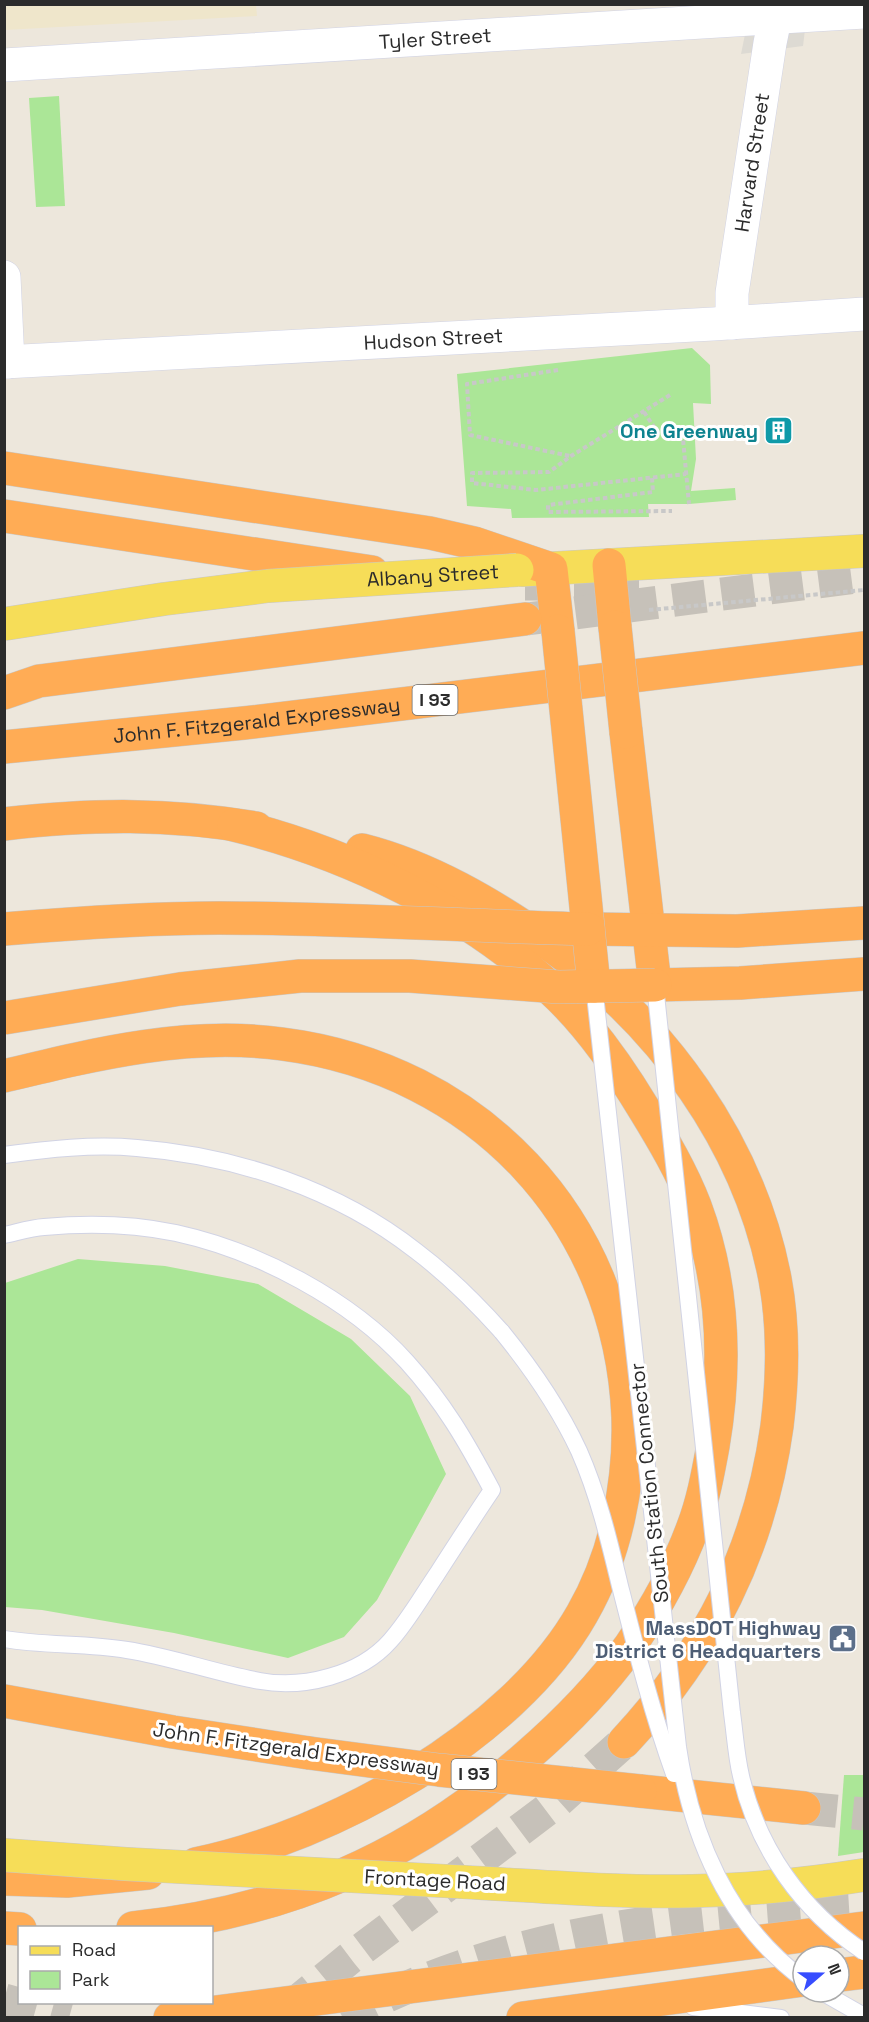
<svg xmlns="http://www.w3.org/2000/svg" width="869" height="2022" font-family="'Space Grotesk',sans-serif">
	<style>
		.education { fill: #efe6cb }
		.green { fill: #abe697 }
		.plaza { fill: #dddad3 }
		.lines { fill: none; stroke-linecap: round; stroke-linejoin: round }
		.highway-tunnel { stroke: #c6c1b9; stroke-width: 33; stroke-dasharray: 33 16; stroke-linecap: butt }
		.lane-casing { stroke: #d1d3e4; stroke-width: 18 }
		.street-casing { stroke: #d1d3e4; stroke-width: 34 }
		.secondary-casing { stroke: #d1d3e4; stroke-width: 34 }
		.primary-casing { stroke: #c8c8c8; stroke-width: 34 }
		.highway-casing { stroke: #c8c8c8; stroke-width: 34 }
		.path { stroke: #c8c8c8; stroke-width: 4; stroke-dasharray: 4.5 3; stroke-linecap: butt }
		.lane { stroke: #fff; stroke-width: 16 }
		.street { stroke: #fff; stroke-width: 33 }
		.secondary { stroke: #fff; stroke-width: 33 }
		.primary { stroke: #f6dd58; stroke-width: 33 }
		.highway { stroke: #ffac55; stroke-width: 33 }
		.lane-bridge-casing { stroke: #d1d3e4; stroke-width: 18; stroke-linecap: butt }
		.primary-bridge-casing { stroke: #c8c8c8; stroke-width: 34; stroke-linecap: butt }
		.highway-bridge-casing { stroke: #c8c8c8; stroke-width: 34; stroke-linecap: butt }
		.lane-bridge { stroke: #fff; stroke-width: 16 }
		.primary-bridge { stroke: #f6dd58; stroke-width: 33 }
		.highway-bridge { stroke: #ffac55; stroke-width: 33 }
		.labels { text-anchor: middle; stroke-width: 6; stroke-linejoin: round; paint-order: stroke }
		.shield { fill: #fff; stroke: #6b6b6b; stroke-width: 1.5 }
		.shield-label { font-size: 18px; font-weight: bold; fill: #2b2b2b }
		.street-label { font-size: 20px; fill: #2b2b2b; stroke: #fff }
		.culture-label { font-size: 20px; font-weight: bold; fill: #0d838f; stroke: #fff; text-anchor: end }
		.service-label { font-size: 20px; font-weight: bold; fill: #4e5e75; stroke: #fff; text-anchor: end }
	</style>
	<rect width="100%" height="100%" fill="#ede7dc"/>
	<path class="education" d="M256,4L257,16L5,30V5Z"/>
	<g class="green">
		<path d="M59,96L65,206L36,207L29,98Z"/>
		<path d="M692,348L710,365L711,404L693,403L696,459L691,491L735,488L736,500L689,504H648L649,517L512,518L511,509L467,506L457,374Z"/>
		<path d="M78,1259L165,1266L258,1284L351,1339L410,1396L446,1474L377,1600L344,1637L288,1658L174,1633L42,1610L5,1607V1283Z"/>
		<path d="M844,1775H864V1852L838,1856Z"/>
	</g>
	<path class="plaza" d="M751,5H808L803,46L741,54Z"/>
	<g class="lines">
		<g class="highway-tunnel">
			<path d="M525,584H639"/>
			<path d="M527,619L864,576"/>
			<path d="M804,1808L864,1814"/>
			<path d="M4,2000L69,2018"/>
			<path d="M287,2010L350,1958L557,1802L624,1742"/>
			<path d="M343,2018C507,1930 682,1913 864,1903"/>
		</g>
		<defs>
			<g id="lane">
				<path d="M4,1155C48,1149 93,1144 137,1148C236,1156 337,1189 416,1251C448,1275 476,1303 502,1332"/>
				<path d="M4,1235C18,1232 31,1228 44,1227C88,1223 133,1224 176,1233C258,1251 350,1299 407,1362C444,1403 466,1441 492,1490C473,1518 455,1546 437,1574C422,1596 408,1621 390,1641C360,1675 303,1689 260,1681C215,1673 172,1657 127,1650C86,1643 45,1646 4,1639"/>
				<path d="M822,1992L864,2016"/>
				<path d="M693,2007L781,2018"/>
			</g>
			<g id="street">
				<path id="s1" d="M4,65L864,12"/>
				<path d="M4,277L8,362"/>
				<path id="s2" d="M732,323V293L770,43L778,4"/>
			</g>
			<g id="secondary">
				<path id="s3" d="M4,362L713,324L864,314"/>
			</g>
			<g id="primary">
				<path d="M522,570L864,551"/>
				<path d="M463,1882C539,1886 616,1893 692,1891C750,1890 807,1884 864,1875"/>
			</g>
			<g id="highway">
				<path d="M4,468L430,533L474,543L551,569L558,631"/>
				<path d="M4,516L372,572"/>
				<path d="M609,565L615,627"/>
				<path d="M4,693L39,681L525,619"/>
				<path d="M626,732L655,985L740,983L864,974"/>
				<path id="s4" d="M4,747L244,723L864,648"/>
				<path d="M4,824C93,814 168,813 256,828"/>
				<path d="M362,850C429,867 492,904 549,944C661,1022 749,1143 775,1279C784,1327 783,1377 777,1426C760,1549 709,1651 624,1742"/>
				<path d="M588,929L737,931L864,923"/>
				<path d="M4,1076C95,1054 188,1031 282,1044C477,1069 620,1219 628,1417C630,1484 616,1555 582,1614C512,1737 332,1836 196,1864"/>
				<path d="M4,1701L173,1732L309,1753"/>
				<path d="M640,1791L804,1808"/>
				<path d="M4,1879L67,1881L148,1873"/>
				<path d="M4,1928L20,1929"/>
				<path d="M133,1928C286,1912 412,1858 527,1756C564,1724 601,1686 630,1646C655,1609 678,1568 693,1527C703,1501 708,1473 713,1446C727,1364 724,1284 695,1206C682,1172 663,1140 644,1109C618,1066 589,1024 552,990C468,910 345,852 234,825"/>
				<path d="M839,1975L864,1972"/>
				<path d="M170,2018L864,1928"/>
				<path d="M523,2018L803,1980"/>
			</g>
		</defs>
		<use href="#lane" class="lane-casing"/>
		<use href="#street" class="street-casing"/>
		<use href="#secondary" class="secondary-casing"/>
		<use href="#primary" class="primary-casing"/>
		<use href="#highway" class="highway-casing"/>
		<g class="path">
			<path d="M558,370L467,384L470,435L570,456"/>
			<path d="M670,395L571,456L549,472L472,473V483L536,490L686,474"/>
			<path d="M644,412L658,433L683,439L689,504"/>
			<path d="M652,478L653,492L548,505V512L672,511"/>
			<path d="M649,610L864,590"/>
		</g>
		<use href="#lane" class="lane"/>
		<use href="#street" class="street"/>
		<use href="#secondary" class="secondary"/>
		<use href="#primary" class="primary"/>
		<use href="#highway" class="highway"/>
		<defs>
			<g id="lane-bridge">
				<path d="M655,985L732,1713C735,1734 736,1755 741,1776C758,1849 802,1911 864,1952"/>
				<path d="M594,986L678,1747C691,1836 728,1924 803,1979"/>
				<path d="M502,1332C532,1369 559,1408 579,1451C598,1494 609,1540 620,1586C636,1649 652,1713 674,1774"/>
			</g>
			<g id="primary-bridge">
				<path id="s5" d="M4,624L164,599L268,586L517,570"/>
				<path d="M4,1855L126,1864L463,1882"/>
			</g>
			<g id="highway-bridge">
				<path d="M615,627L626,732"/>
				<path d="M558,631L594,986"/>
				<path d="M4,929C76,923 147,918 219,918C342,918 465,926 588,929"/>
				<path d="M4,1018L180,989L300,976H410L559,987L655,985"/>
				<path d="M309,1753L439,1770L640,1791"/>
			</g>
		</defs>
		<use href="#lane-bridge" class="lane-bridge-casing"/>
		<use href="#primary-bridge" class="primary-bridge-casing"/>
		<use href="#highway-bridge" class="highway-bridge-casing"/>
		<use href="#lane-bridge" class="lane-bridge"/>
		<use href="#primary-bridge" class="primary-bridge"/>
		<use href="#highway-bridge" class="highway-bridge"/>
	</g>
	<defs>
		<symbol id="building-square" viewBox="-11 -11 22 22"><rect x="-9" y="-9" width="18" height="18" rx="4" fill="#0f9aa8" stroke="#fff"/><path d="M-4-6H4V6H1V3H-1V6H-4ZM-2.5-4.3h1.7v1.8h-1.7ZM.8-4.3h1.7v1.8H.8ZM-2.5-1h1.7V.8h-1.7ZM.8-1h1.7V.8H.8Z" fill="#fff"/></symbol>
		<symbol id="civic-square" viewBox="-11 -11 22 22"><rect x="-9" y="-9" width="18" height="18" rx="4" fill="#5c6f8a" stroke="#fff"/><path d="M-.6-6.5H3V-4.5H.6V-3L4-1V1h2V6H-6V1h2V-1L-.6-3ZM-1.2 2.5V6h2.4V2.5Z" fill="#fff"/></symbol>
	</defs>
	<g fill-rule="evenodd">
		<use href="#building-square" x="762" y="414" width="33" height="33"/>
		<use href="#civic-square" x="826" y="1622" width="33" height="33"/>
	</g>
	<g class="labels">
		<g class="shield">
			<rect x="412.5" y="685" width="45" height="30" rx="4.5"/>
			<rect x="451.5" y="1759" width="45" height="30" rx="4.5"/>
		</g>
		<g class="shield-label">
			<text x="435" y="706">I 93</text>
			<text x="474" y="1780">I 93</text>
		</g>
		<g class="street-label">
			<text dy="7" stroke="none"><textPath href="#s1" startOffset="432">Tyler Street</textPath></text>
			<text dy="7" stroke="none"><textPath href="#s2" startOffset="162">Harvard Street</textPath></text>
			<text dy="7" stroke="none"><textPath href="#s3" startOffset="430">Hudson Street</textPath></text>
			<text dy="7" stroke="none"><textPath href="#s5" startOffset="432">Albany Street</textPath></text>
			<text dy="7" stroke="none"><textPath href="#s4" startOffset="254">John F. Fitzgerald Expressway</textPath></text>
			<text transform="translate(649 1483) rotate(-96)" y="7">South Station Connector</text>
			<text transform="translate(296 1749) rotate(8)" y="7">John F. Fitzgerald Expressway</text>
			<text transform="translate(435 1880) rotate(3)" y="7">Frontage Road</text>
		</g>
		<g class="culture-label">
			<text x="758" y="438">One Greenway</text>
		</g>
		<g class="service-label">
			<text x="821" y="1635">MassDOT Highway<tspan x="821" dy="23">District 6 Headquarters</tspan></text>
		</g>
	</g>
	<rect width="869" height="2022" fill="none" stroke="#2b2b2b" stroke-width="12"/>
	<rect x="18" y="1926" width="195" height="78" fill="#ffffff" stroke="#aaaaaa" stroke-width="1.5"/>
	<rect x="30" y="1946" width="30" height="9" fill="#f6dd58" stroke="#aaaaaa" stroke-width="1.5"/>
	<text x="72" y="1956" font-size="18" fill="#2b2b2b">Road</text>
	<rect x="30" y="1971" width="30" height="18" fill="#abe697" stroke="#aaaaaa" stroke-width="1.5"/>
	<text x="72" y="1986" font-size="18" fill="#2b2b2b">Park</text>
	<g transform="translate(821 1974) rotate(70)"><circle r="28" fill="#ffffff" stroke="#aaaaaa" stroke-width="1.5"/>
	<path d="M0-4.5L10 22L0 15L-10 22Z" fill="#374dff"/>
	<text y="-9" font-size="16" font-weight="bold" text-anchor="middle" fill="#2b2b2b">N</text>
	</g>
</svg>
